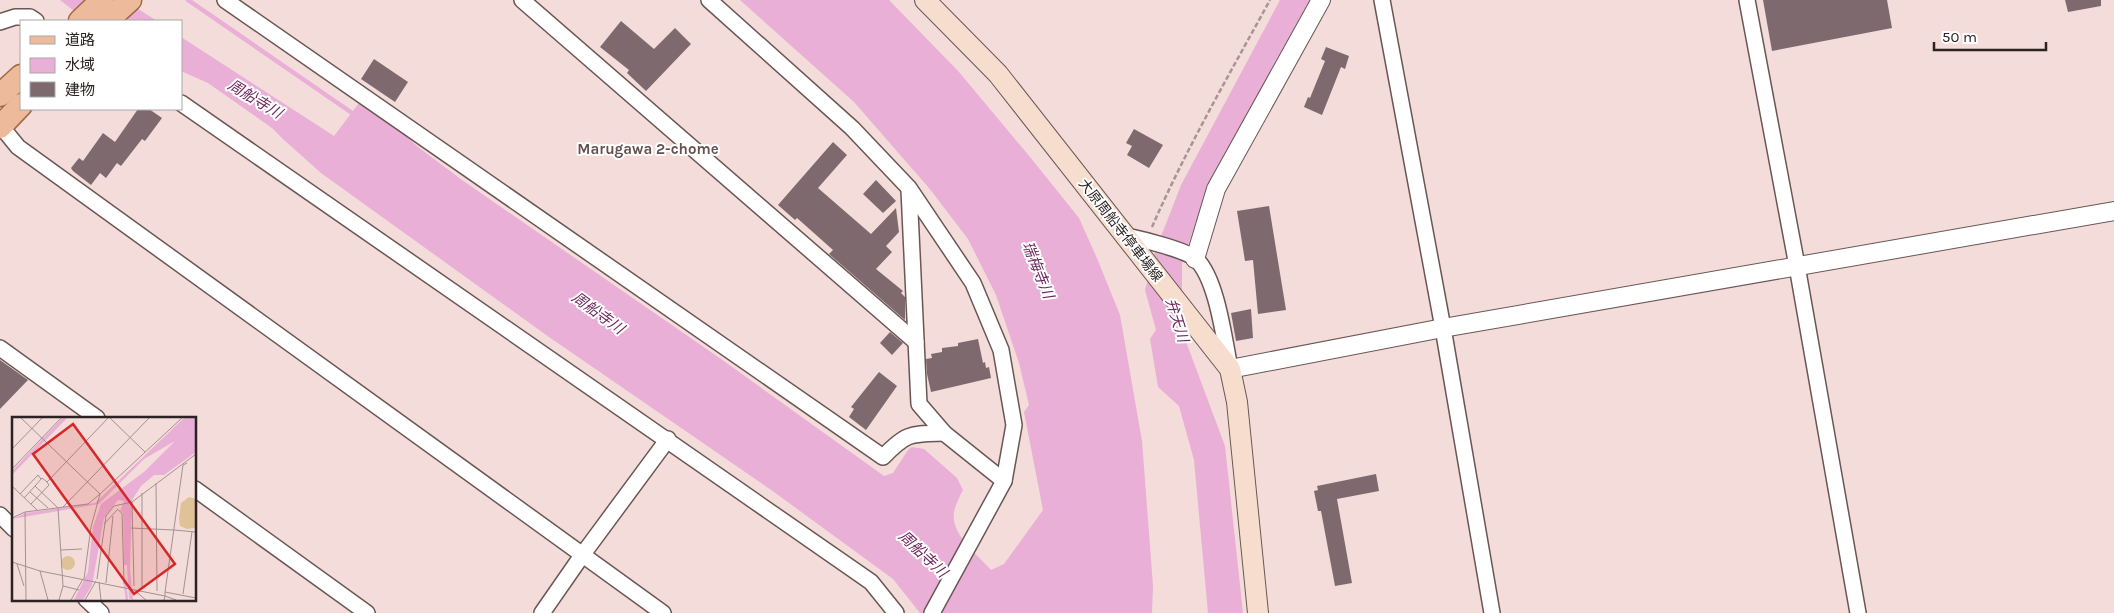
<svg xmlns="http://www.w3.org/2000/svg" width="2114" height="613" font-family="Karla,'Noto Sans JP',sans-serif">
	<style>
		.water { fill: #e9afd6 }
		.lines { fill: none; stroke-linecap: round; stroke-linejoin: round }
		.stream { stroke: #e9afd6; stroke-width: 4.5 }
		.building { fill: #7e6a6e }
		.minor-casing { stroke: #6a5754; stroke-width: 18 }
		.tertiary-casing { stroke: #6a5754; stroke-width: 20 }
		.secondary-casing { stroke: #6a5754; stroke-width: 22 }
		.primary-casing { stroke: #a16845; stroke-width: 25 }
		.path { stroke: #a79593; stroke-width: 2.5; stroke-dasharray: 5 2.5; stroke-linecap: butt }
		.minor { stroke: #fff; stroke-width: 15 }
		.tertiary { stroke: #fff; stroke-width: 18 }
		.secondary { stroke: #f6ddcd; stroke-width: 20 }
		.primary { stroke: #edbb9b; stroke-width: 22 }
		.labels { text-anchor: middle; stroke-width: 4; stroke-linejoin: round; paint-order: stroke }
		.street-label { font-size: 14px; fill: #2b2221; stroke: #fff }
		.water-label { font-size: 15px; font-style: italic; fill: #6e2a5d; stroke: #fff }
		.neighbourhood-label { font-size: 15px; font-weight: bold; fill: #64514f; stroke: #fff }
		.inset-river { fill: none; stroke: #e9afd6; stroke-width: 2.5 }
		.inset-road { fill: none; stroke: #a3928f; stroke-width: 1 }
		.view { fill: #d62828; fill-opacity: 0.15; stroke: #d62828; stroke-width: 2.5 }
		.inset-edge { fill: none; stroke: #2b2221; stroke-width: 2.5 }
	</style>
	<rect width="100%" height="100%" fill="#f3dcd9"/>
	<g class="water">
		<path d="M60,0H124L157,21H87Z"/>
		<path d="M740,0H889L959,72L1030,157L1079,218L1096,256L1120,315L1142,441L1153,586L1152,613H920L893,579L774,492L549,337L321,173L284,140L272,128L208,83L181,71V37L334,136L362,99L385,116L418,147L462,180L721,359L884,476L893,473L908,450L912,447L924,449L957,478L963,490C960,495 957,502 955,508C947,532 976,553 991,570L1004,564L1043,510L1024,412L1029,405L1019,363L996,295L968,239L929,188L854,102Z"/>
		<path d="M1280,0H1310L1206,192L1182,263V331L1225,446L1243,613H1208L1194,460L1179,406L1158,387L1150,339L1156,330L1145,290L1155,252L1181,185Z"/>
	</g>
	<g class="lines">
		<path class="stream" d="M188,0L355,115"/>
	</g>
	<g class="building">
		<path d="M1763,0H1887L1892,28L1772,51Z"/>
		<path d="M2065,0H2101V6L2068,12Z"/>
		<path d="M621,21L654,49L675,28L691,44L646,91L627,73L629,70L600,47Z"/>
		<path d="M1326,47L1349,56L1345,69L1341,67L1322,115L1304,107L1308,97L1310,98L1325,61L1321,59Z"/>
		<path d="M374,59L408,82L395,102L361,79Z"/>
		<path d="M138,109H149L162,118L145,141L142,139L121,166L117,163L106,178L100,173L91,185L73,171L71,168L79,158L83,161L103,133L115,142Z"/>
		<path d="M1134,129L1163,145L1149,168L1127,155L1132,146L1126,143Z"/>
		<path d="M833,142L847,155L818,188L871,234L896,208L899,232L886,246L892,252L876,269L903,291L901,293L905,297V320L829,254L833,250L797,218L795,220L778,205Z"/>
		<path d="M876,180L896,201L883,213L863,194Z"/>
		<path d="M1269,206L1286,310L1258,314L1253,260L1245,261L1237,211Z"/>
		<path d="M1251,309L1253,338L1236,341L1231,313Z"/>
		<path d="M890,332L903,343L892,355L880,343Z"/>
		<path d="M978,339L983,363L985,362L986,368L989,367L991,378L931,392L927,374L926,359L932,358L931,354L942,352V348L958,346V343Z"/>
		<path d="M0,360L28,380L0,409Z"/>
		<path d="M879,372L897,386L866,430L849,417L854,409L851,407Z"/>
		<path d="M1376,474L1379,491L1337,499L1352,583L1335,586L1321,511H1318L1314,491L1318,490L1317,486Z"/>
	</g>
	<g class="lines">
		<defs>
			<g id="minor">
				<path d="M225,0L883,457C907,432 911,434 944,433"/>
				<path d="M522,0L916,342"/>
				<path d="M709,0L852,128L909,188L973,283L1001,350L1014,425L1004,481L932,613"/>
				<path d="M1382,0L1443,328L1492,613"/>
				<path d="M1747,0L1797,266L1858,613"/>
				<path d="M0,22L15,17H30L36,21"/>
				<path d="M181,103L871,582L896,613"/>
				<path d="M0,125L18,147L663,613"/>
				<path d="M909,190L919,404L944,433L1004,481"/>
				<path d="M1127,236C1141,239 1186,250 1196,259C1217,279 1224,339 1230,368"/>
				<path d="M0,348L97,418"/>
				<path d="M195,489L367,613"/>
				<path d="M0,515L14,529"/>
				<path d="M86,599L101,613"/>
				<path d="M542,613L583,554L668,439"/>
			</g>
			<g id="tertiary">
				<path d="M1195,259L1216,189L1321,0"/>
				<path d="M1230,369L1443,328L2114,211"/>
			</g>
			<path id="secondary" d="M925,0L998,74L1230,369L1237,402L1258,613"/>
			<g id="primary">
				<path d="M80,21L102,0"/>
				<path d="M107,21L130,0"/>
				<path d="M0,95L21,76"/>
				<path d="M0,127L21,105"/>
			</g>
		</defs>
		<use href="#minor" class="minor-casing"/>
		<use href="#tertiary" class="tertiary-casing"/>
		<use href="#secondary" class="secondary-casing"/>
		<use href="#primary" class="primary-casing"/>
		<path class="path" d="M1152,227C1186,149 1229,75 1270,0"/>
		<use href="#minor" class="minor"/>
		<use href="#tertiary" class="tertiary"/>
		<use href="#secondary" class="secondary"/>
		<use href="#primary" class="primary"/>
	</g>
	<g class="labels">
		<g class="street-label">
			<text transform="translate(1121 230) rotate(52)" y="5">大原周船寺停車場線</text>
		</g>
		<g class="water-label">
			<text transform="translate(255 99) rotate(31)" y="5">周船寺川</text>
			<text transform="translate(1038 270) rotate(68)" y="5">瑞梅寺川</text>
			<text transform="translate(598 313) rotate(36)" y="5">周船寺川</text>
			<text transform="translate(1177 320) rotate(73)" y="5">弁天川</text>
			<text transform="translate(923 554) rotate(43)" y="5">周船寺川</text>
		</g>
		<g class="neighbourhood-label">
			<text x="648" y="154">Marugawa 2-chome</text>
		</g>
	</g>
	<g transform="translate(12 417)">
		<rect width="184" height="184" fill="#f3dcd9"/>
		<path d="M177,80L184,82V108L183,111L175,112L168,109L167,102L169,86ZM49 146a7 7 0 1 1 14 0a7 7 0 1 1-14 0Z" fill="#dfc297"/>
		<path d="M51,0H56L0,58V54ZM173,0H184V35L152,58H142L129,69L120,83L118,152L121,183L117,181L115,148H112L111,95L108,94L112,84L106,83L92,101L80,168L71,183H62L76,155L81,110L89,87L132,55L163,24L132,42L87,87L0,102L14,96L83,86Z" fill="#e9afd6"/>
		<path class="inset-river" d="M113,167L115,183"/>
		<path class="inset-road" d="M97,0L133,35M0,32L31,0M0,52L50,0M144,66L145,174M0,69L25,93M18,75L36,91M8,77L26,58L29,62M12,81L23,69M19,87L37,68L35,65M51,90L138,0M106,93L110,96L112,167M13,95L14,183M0,101L13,95L76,87L88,77L8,0M92,107L106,92M119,111L162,113M162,113L184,115M49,133L70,132M0,145L28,154L153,179V175L184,181M5,147L12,169M28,154L36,183M72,162L79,110L88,77L171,0M85,162L94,99L102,89L120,85M87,165L89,183M94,166L101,99M51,169L67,173M122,169L120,85L184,37M130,172V76M122,173L134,183M153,175L171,48L175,46M171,177L180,115M47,183L51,169L46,91L23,69L30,61L35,65L97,0M59,183L71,162M73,183L84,164M152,183L153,179L164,183"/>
		<path class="view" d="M61,7L163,147L122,177L21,37Z"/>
		<rect width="184" height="184" class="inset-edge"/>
	</g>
	<rect x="20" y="20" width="162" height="90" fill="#ffffff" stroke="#aaa7a6"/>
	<rect x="30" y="36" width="25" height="8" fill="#edbb9b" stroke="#aaa7a6"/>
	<text x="65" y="45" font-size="15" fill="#2b2221">道路</text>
	<rect x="30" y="58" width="25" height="15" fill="#e9afd6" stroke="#aaa7a6"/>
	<text x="65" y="70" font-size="15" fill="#2b2221">水域</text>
	<rect x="30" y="82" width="25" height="15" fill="#7e6a6e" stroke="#aaa7a6"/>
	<text x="65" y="95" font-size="15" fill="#2b2221">建物</text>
	<path d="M1934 42v8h112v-8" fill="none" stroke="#2b2221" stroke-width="2.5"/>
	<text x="1942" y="42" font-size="15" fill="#2b2221" stroke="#ffffff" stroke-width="4" paint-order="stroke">50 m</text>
</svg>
